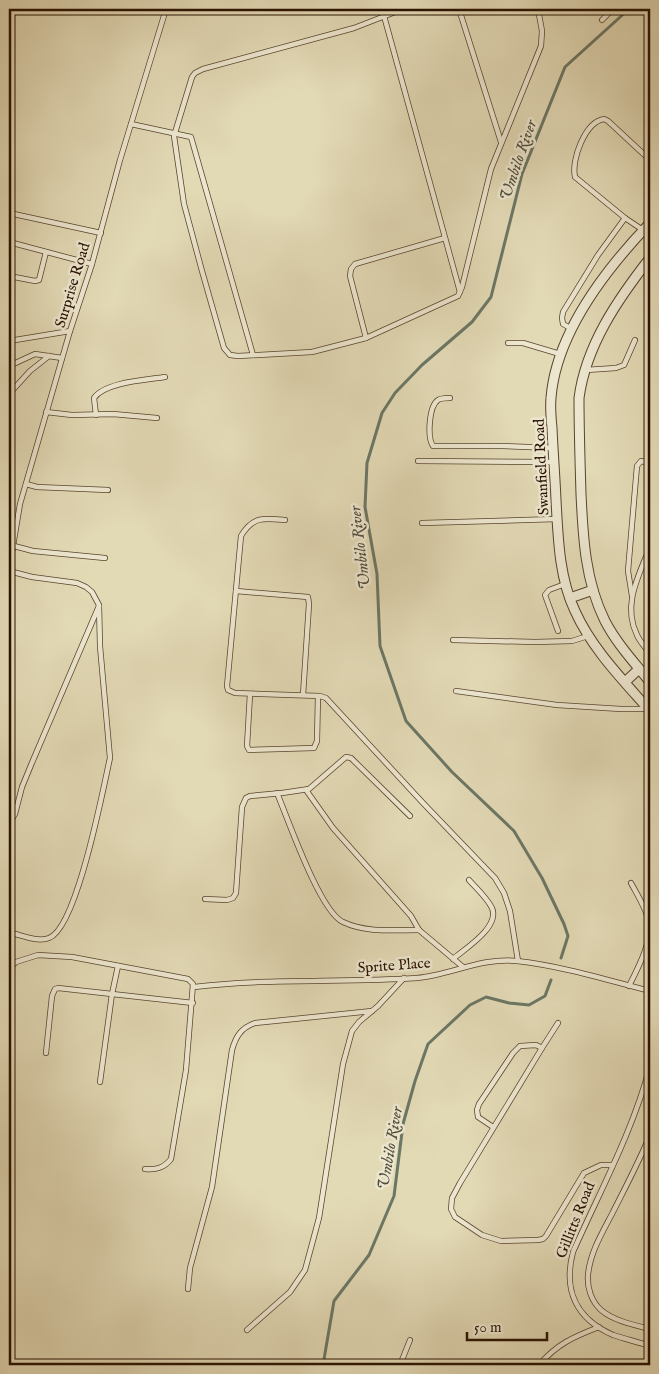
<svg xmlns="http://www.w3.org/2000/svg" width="659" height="1374" font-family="'IM FELL English',serif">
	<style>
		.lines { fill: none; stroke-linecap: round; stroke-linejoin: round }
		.stream { stroke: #6b7765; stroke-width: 3 }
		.service-casing { stroke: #58442d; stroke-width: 6 }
		.minor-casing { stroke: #58442d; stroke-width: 11 }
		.service { stroke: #ece6cf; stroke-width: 4.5 }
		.minor { stroke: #ece6cf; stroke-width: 9 }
		.labels { text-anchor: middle; stroke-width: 5; stroke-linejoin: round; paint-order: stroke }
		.street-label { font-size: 15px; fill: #2a1200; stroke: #ece6cf }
		.water-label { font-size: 16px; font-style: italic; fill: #504d3b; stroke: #ece6cf }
	</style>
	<rect width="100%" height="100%" fill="#e2d9b5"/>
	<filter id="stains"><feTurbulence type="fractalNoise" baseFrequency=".004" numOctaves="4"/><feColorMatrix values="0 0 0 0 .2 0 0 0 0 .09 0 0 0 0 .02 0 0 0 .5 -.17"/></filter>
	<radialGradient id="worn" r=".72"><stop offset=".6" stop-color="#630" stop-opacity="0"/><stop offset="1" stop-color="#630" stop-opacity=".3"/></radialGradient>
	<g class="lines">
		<g class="stream">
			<path d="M561,958L568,936L564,924L542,878L514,831L452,772L406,721L380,646L377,574L365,507L367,463L382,413L395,393L422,365L472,322L491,297L522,174L565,67L629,9"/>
			<path d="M323,1365L334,1301L369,1255L394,1196L403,1124L415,1081L428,1044L470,1005L486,997L509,1003L529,1005L545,996L551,980"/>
		</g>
		<defs>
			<g id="service">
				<path d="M403,9L354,28L203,69L195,73L192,77L174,136L184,204L202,271L224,348L230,355L238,356L312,352L366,338L458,296L462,287L491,169L541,46L542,31L538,9"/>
				<path d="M459,9L501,142"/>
				<path d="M384,16L460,292"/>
				<path d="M602,20L613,9"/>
				<path d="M131,124L191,137L253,355"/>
				<path d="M9,213L101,233"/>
				<path d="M625,218L643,230"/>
				<path d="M9,242L92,264"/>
				<path d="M9,276L35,281L39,280L46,252"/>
				<path d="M572,329L563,324L562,318L563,312L598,255L625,218L575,177C571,160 585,122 604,119L608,121L650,160"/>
				<path d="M366,338L350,276L351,269L355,264L445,238"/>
				<path d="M9,341L70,331"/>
				<path d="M508,343H523L560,354"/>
				<path d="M9,366L35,354L62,358"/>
				<path d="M586,370L616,368L624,365L635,340"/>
				<path d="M9,394L30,371L49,356"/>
				<path d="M450,398C447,398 441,398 438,400C429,406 427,437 433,446H503L553,448"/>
				<path d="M46,412L72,415L113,414L157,418"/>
				<path d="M96,415L94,398C105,382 146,380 165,377"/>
				<path d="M418,461L554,462"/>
				<path d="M26,484L37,487L108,490"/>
				<path d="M285,520C264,518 253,516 241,536L227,686L228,690L235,693L320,696L326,698L423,803L495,878L504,893L510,911L518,961"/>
				<path d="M422,523L557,519"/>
				<path d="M650,547C639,575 622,605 637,635C640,642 646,648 650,654"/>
				<path d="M9,550L14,546L33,551L105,558"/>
				<path d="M9,570L20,504L70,331L92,264L120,160L166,9"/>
				<path d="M9,571L32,577L77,583L86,587L92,592L99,605L100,646L110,758C103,789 77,928 49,938C39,942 26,937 15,934"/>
				<path d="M236,591L308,597L309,604L303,695"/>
				<path d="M632,596L628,571L637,466L641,461L650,463"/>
				<path d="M558,631L545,595L549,590L565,584"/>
				<path d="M453,640L535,642L572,641L588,636"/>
				<path d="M456,691L557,705L621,709H647"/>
				<path d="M250,694L247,746L249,750L314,748L317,741L318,696"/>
				<path d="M306,790L333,828L411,916L419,930L463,967"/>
				<path d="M277,793C288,819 320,912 343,922C366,933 394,930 419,930"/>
				<path d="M9,824L15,814L22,787L31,765L99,606"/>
				<path d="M205,899L227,900L233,898L236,893L242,807L246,798L250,796L282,793L309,789L346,757L351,758L410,816"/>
				<path d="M453,959C466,948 500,927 492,908C487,898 477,889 469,880"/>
				<path d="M9,969L16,962L38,955L72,957L188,979L193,984L186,1070L171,1159C164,1168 156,1170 145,1169"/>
				<path d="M629,986C637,970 653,940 649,922C646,908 638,896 631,883"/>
				<path d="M194,987C268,978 343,983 417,978C451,975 482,957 517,961C562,966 607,980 650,991"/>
				<path d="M558,1023L542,1048L460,1183L452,1198L451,1209L455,1217L482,1235L501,1241L538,1240L543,1239L546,1236L584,1173L601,1165H612"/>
				<path d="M46,1053L52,996L55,989L58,988L193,1003"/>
				<path d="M650,1066C633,1131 600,1191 573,1252C563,1290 576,1319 613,1335C625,1339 638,1342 650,1346"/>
				<path d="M100,1082L112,994L118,966"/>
				<path d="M493,1127L478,1117L477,1110L479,1104L513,1053L520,1046L536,1045L542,1048"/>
				<path d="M650,1135C639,1162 625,1188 612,1214C602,1233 590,1253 588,1275C587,1287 591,1301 601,1310C614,1321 634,1325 650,1329"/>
				<path d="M188,1289L190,1268L212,1187L232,1050C236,1036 241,1028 255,1023L372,1011"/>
				<path d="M247,1330L290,1292L305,1270L319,1218L343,1064L352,1031L359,1022L378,1006L404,978"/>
				<path d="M400,1365L410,1340"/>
				<path d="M539,1365C557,1344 573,1337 599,1327"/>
			</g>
			<g id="minor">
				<path d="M650,223C607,268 556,333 551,398C550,408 551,418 552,428C553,452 555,476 556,500C558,536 559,578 575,611C592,649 623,680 650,711"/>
				<path d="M650,258C618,299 586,345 579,398C579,430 580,462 581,494C583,537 585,581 605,621C617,644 634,662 650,682"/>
				<path d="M570,598L593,590"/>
				<path d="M625,682L639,669"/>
			</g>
		</defs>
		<use href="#service" class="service-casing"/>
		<use href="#minor" class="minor-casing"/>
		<use href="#service" class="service"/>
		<use href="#minor" class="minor"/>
	</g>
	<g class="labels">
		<g class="street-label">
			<text transform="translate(72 285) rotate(-73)" y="5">Surprise Road</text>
			<text transform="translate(541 467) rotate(-93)" y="5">Swanfield Road</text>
			<text transform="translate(394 965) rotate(-4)" y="5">Sprite Place</text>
			<text transform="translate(575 1220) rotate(-68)" y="5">Gillitts Road</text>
		</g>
		<g class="water-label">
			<text transform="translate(517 160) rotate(-71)" y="6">Umbilo River</text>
			<text transform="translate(359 548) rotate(-97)" y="6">Umbilo River</text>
			<text transform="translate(389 1148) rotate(-80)" y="6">Umbilo River</text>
		</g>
	</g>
	<rect width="659" height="1374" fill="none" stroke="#e2d9b5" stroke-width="30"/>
	<rect x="10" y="10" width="639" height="1354" fill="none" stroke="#2a1200" stroke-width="2.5"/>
	<rect x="15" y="15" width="629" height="1344" fill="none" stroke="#2a1200"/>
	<path d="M467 1332v8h80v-8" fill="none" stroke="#2a1200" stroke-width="2.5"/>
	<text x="474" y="1332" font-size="15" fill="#2a1200" stroke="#ece6cf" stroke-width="4" paint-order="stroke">50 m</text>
	<rect width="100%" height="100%" filter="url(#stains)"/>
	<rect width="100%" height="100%" fill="url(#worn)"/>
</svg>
